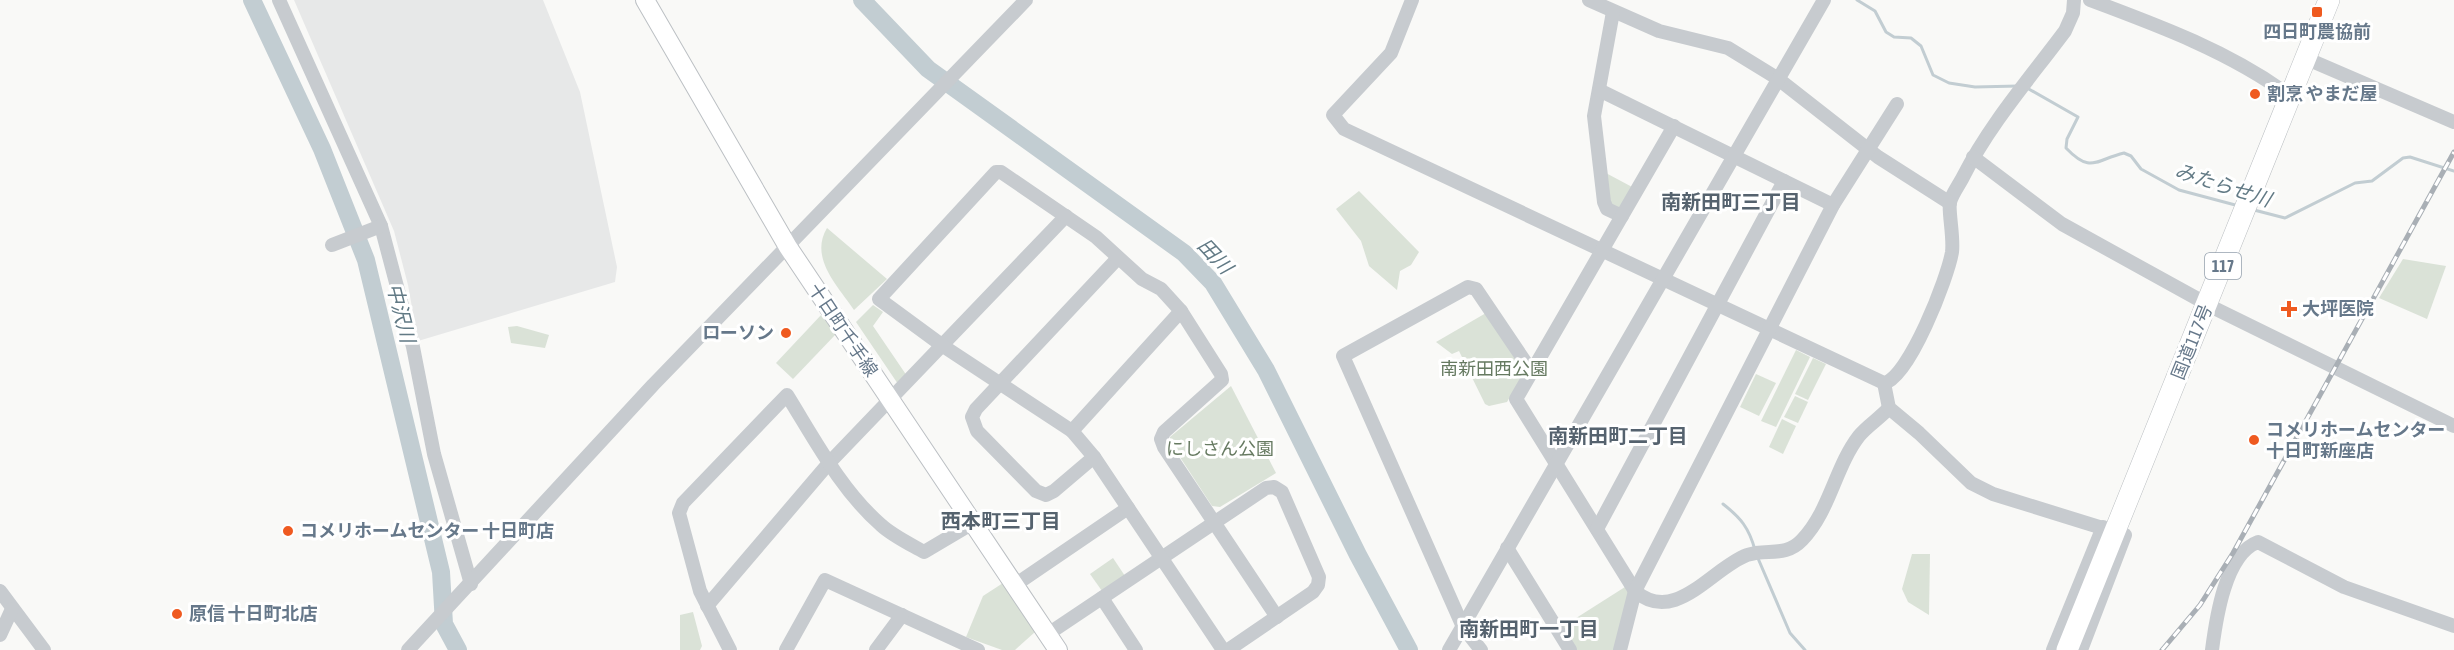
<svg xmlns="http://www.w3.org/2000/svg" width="2454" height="650" font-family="'Asap Condensed','Noto Sans JP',sans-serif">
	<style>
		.built { fill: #e7e8e8 }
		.green { fill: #dae2d7 }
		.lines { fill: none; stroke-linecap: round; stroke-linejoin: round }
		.stream { stroke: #c2cdd2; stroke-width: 3 }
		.river { stroke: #c2cdd2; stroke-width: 18 }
		.major-casing { stroke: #bcc0c4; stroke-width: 20 }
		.highway-casing { stroke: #bbbfc2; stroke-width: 22 }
		.minor { stroke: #c7cbcf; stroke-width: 14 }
		.major { stroke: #fff; stroke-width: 18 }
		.highway { stroke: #fff; stroke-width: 21 }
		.rail-casing { stroke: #a9afb5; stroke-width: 5 }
		.rail { stroke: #fff; stroke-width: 3; stroke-dasharray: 9; stroke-linecap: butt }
		.poi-dot { fill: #ef5a20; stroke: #fff; stroke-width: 2 }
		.labels { text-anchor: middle; stroke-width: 6; stroke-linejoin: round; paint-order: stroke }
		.shield { fill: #fff; stroke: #94a0ad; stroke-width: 1.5 }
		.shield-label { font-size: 16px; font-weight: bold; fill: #66788a }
		.poi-label { font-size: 18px; font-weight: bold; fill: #66788a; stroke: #fff; text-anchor: start }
		.street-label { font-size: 18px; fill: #66788a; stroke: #fff }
		.park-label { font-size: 18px; fill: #667a61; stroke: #fff }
		.water-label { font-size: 20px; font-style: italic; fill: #627a85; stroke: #fff }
		.neighbourhood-label { font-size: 20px; font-weight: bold; fill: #55626e; stroke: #fff }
	</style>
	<rect width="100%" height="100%" fill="#f9f9f7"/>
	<path class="built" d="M294,0H543L580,92L617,267L615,282L418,341L408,285L394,231Z"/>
	<g class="green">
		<path d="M1604,172L1634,188L1618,209L1609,205Z"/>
		<path d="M1359,191L1419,252L1411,265L1400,271L1397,290L1369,266L1361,241L1336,209Z"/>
		<path d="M827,228L887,279L854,310C838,286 809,258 827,228Z"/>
		<path d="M2403,259L2446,266L2427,319L2379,298Z"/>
		<path d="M873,305L883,312L873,326L907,376L898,384L856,322Z"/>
		<path d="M1486,313L1522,369V376L1507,402L1489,406L1485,404L1459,351L1452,354L1436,342Z"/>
		<path d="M822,314L836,334L793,379L776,363Z"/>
		<path d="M517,326L549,335L545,348L511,343L508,327Z"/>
		<path d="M1796,350L1810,357L1776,427L1761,421Z"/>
		<path d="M1813,358L1826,364L1808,400L1795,394Z"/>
		<path d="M1756,374L1776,383L1759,416L1740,407Z"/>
		<path d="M1231,386L1276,473L1220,507L1212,506L1170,442V437Z"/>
		<path d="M1795,396L1808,402L1798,423L1784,417Z"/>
		<path d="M1782,419L1796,426L1783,454L1769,447Z"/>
		<path d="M1912,554H1930L1929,615L1908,602L1902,589Z"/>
		<path d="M1113,558L1125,576L1102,591L1090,574Z"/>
		<path d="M1003,583L1035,632L1015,650H1002L966,637L983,596Z"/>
		<path d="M1625,587L1629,592L1614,650H1576L1562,627Z"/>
		<path d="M693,612L702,646L700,650H680V615Z"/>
	</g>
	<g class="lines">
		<g class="stream">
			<path d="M1857,0L1875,11L1886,32L1894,37L1911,38L1921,46L1933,75L1949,83L1975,87L2018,86"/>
			<path d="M2027,88L2078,117L2067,139L2066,148C2091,174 2095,160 2124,153L2131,156L2141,169L2179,190L2239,206"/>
			<path d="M2254,210L2285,218L2355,183L2372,181L2403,158L2410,157L2454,171"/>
			<path d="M1723,504C1741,518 1749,528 1755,550"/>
			<path d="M1757,556L1790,633L1805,650"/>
			<path d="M451,650L453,637"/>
		</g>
		<g class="river">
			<path d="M252,0L322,149L366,260L441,572L444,624L458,650"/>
			<path d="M862,0L928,69L1184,253L1213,283L1266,370L1358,555L1409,650"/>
		</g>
		<defs>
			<path id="major" d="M645,0L788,247L1058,650"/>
			<path id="highway" d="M2067,650L2329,0"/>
		</defs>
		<use href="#major" class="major-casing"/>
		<use href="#highway" class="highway-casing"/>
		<g class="minor">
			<path d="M279,0L381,226L413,347L434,454L471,584"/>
			<path d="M1412,0L1391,53L1333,115L1344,129L1884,383C1909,378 1948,277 1952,252C1954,237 1948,211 1950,202C1952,194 1959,185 1963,177C1989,125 2030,78 2065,31L2073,13L2074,0"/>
			<path d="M1589,0L1659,31L1728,48L1777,78L1878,157L1950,203"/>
			<path d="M2090,0C2160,26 2230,52 2290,96"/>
			<path d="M1613,12L1594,116L1604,202L1607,209L1622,216"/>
			<path d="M2305,58L2454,122"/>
			<path d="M1599,90L1833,205"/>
			<path d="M1674,126L1516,399L1635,591C1675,626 1712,568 1747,555C1767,548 1785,558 1802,540C1830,511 1835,467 1859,436C1867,426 1880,418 1889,408"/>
			<path d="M1973,157L2062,224L2216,309L2454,426"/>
			<path d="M332,245L381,226"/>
			<path d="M1884,383L1889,408L1919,433L1971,483L1993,494L2125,535L2081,650"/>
			<path d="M1072,431L1181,311"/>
			<path d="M1094,457L1054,491L1046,495L1036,491L977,431L972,417L976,409L1118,258"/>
			<path d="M1597,529L1784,181"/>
			<path d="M1507,548L1570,650"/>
			<path d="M1015,585L1128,508"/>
			<path d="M0,591L44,650"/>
			<path d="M1102,598L1136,650"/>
			<path d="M707,606L829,463L1066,216"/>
			<path d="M1048,634L1266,488L1274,487L1282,492L1319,577L1318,585L1313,592L1228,650"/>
			<path d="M0,635L12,609"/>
			<path d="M408,650L653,385L1026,0"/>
			<path d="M730,650L700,591L679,513L683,503L787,395C815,440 841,490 881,525C893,536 910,544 924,552L973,523"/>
			<path d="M786,650L825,580L978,650"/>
			<path d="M876,650L902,615"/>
			<path d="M1223,650L1094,457L1072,431L943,346L879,299L996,172H1001L1096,237L1142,279L1161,289L1181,311L1221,374L1222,380L1164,432L1161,439L1164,447L1277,617"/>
			<path d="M1449,650L1824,0"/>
			<path d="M1481,650L1463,627L1343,356L1468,287L1476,289L1532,372"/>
			<path d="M1620,650L1635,591L1833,205L1897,104"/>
			<path d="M2053,650L2103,527"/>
			<path d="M2212,650C2216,619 2225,554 2258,542L2344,587L2454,626"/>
		</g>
		<use href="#major" class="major"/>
		<use href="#highway" class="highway"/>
		<defs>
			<path id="rail" d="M2162,650L2200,605L2233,553L2454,152"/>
		</defs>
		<use href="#rail" class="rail-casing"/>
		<use href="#rail" class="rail"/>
	</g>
	<g class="poi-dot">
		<rect x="2311" y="6" width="12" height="12" rx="3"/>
		<circle cx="2255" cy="94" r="6"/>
		<path d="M2286 300h6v6h6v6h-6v6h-6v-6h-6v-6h6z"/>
		<circle cx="786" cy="333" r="6"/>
		<circle cx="2254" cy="440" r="6"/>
		<circle cx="288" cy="531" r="6"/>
		<circle cx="177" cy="614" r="6"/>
	</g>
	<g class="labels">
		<rect class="shield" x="2205" y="253" width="36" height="26" rx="4.5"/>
		<g class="shield-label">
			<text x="2223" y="272">117</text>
		</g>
		<g class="poi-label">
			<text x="2317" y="38" text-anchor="middle">四日町農協前</text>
			<text x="2267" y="100">割烹 やまだ屋</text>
			<text x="2302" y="315">大坪医院</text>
			<text x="774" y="339" text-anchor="end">ローソン</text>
			<text x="2266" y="436">コメリホームセンター<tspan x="2266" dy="21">十日町新座店</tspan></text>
			<text x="300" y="537">コメリホームセンター 十日町店</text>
			<text x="189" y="620">原信 十日町北店</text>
		</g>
		<g class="street-label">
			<text transform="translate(843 330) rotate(56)" y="6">十日町千手線</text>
			<text transform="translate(2192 342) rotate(-68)" y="6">国道117号</text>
		</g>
		<g class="park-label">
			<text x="1494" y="375">南新田西公園</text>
			<text x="1220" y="455">にしさん公園</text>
		</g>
		<g class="water-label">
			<text transform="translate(2223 185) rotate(18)" y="7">みたらせ川</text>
			<text transform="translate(1215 256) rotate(47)" y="7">田川</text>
			<text transform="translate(401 313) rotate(76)" y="7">中沢川</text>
		</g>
		<g class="neighbourhood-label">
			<text x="1731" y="209">南新田町三丁目</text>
			<text x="1618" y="443">南新田町二丁目</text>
			<text x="1001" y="528">西本町三丁目</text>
			<text x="1529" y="636">南新田町一丁目</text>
		</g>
	</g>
</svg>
